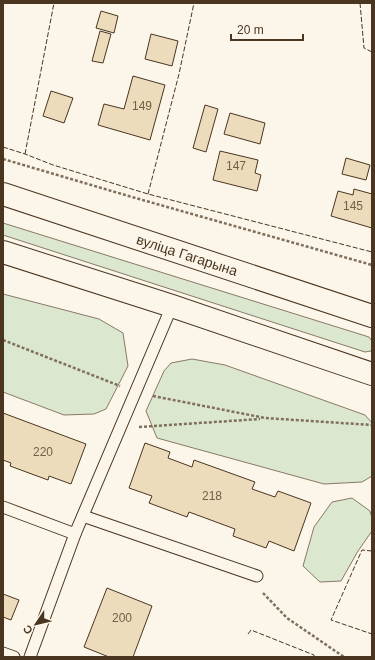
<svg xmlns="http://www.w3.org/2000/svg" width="375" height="660" font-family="Helvetica,sans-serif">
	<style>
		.green { fill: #dce7d0; stroke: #887966 }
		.building { fill: #ecdcbc; stroke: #4a3520 }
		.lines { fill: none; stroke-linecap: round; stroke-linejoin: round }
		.service-casing { stroke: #4a3520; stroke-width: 13 }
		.primary-casing { stroke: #4a3520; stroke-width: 24 }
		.path { stroke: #7f6f5c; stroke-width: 2.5; stroke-dasharray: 3 2; stroke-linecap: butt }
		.service { stroke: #fbf6e9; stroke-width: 11 }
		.primary { stroke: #fbf6e9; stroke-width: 22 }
		.fence { stroke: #4a3520; stroke-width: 1; stroke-dasharray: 5 2; stroke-linecap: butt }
		.labels { text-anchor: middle; stroke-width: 3; stroke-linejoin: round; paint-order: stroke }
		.number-label { font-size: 12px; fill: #725f47 }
		.street-label { font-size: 14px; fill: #4a3520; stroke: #fbf6e9 }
	</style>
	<rect width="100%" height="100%" fill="#fbf6e9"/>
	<g class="green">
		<path d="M3,223L369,337L372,341V349L371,351L365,352L3,235Z"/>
		<path d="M3,294L99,319L123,333L128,366L106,409L94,414L64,415L3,392Z"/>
		<path d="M192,359L225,365L365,415L372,423V476L362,482L324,484L157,438L146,411L164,371L171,363Z"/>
		<path d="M352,498L370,511L372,518V531L358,551L341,581L320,582L303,566L314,527L332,502Z"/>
	</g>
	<g class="building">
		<path d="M101,11L118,16L114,33L96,28Z"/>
		<path d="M100,31L111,34L103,63L92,61Z"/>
		<path d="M151,34L178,41L172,66L145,59Z"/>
		<path d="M133,76L165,85L150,140L98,125L104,104L124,109Z"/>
		<path d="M51,91L73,98L64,123L43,116Z"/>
		<path d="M205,105L218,109L206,152L193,148Z"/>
		<path d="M230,113L265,123L260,144L224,134Z"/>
		<path d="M220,151L258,160L255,173L261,175L257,191L213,180Z"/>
		<path d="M346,158L370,165L366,180L342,174Z"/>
		<path d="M354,189L372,194V228L331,216L338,191L353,195Z"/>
		<path d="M3,413L86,444L71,484L49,476L48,480L10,466L11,463L3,460Z"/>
		<path d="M145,443L170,452L168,458L192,467L194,460L255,482L252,489L275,497L278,491L311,503L294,551L269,541L266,548L233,536L235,529L189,512L187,517L149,503L152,496L129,488Z"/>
		<path d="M107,588L152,606L133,657H109L84,647Z"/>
		<path d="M3,594L19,600L11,620L3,617Z"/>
	</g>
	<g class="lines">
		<defs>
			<g id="service">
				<path d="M3,507L75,534"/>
				<path d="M83,516L257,576"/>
				<path d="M3,653L14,657"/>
				<path d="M30,657L75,534L172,306"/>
			</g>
			<g id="primary">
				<path d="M3,194L372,316"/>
				<path d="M3,252L172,306L372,374"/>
			</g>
		</defs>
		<use href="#service" class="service-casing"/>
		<use href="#primary" class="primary-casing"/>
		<g class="path">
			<path d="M3,159L132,197L372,265"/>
			<path d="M3,340L120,386"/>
			<path d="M153,396L265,418L372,425"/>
			<path d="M139,427L260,419"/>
			<path d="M263,593L287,618L344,657"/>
		</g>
		<use href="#service" class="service"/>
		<use href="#primary" class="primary"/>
		<g class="fence">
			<path d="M360,3L364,48L372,52"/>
			<path d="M3,147L25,154L53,165L148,194L372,252"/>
			<path d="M25,154L54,3"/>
			<path d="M148,194L179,74L194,3"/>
			<path d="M372,551L362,550L331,620L372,634"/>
			<path d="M248,634L251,630L314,655V657"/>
		</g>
	</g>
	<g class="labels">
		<g class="number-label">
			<text x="142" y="110">149</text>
			<text x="236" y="170">147</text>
			<text x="353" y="210">145</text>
			<text x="43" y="456">220</text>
			<text x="212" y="500">218</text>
			<text x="122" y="622">200</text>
		</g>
		<g class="street-label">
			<text transform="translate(187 255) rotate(18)" y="5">вуліца Гагарына</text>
		</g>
	</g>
	<rect width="375" height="660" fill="none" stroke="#4a3520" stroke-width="8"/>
	<g transform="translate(36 624) rotate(235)" stroke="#fbf6e9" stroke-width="3" paint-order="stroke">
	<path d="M0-3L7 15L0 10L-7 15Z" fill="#4a3520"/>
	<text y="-6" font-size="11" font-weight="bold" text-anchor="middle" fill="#4a3520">С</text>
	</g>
	<path d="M231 34v6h72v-6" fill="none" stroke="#4a3520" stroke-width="2"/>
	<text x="237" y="34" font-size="12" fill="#4a3520" stroke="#fbf6e9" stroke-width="3" paint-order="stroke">20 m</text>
</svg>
